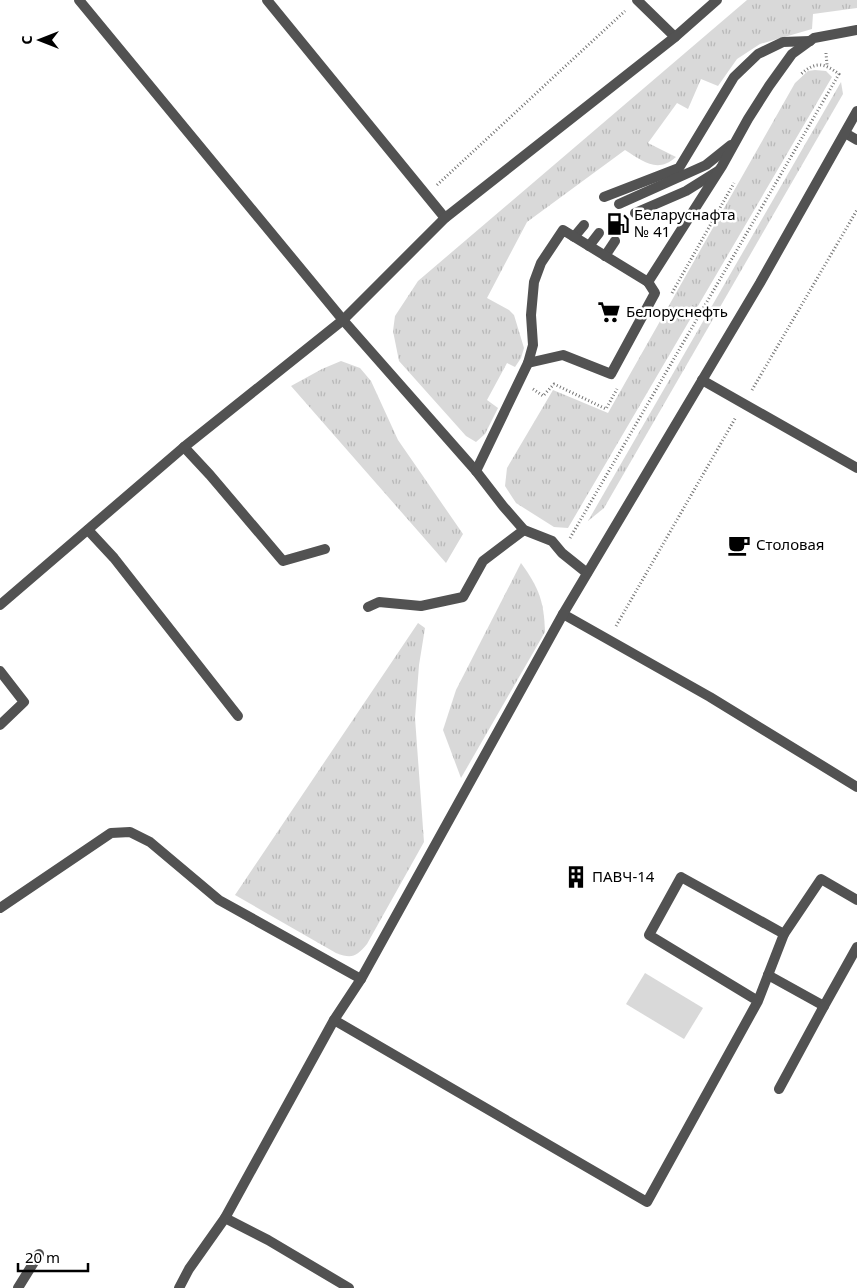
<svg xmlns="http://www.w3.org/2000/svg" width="857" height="1288" font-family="'Noto Sans',sans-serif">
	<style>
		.grass { fill: url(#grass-tufts) }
		.garden { fill: #d9d9d9 }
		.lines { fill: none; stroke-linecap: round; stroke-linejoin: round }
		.path { stroke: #747474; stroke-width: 3; stroke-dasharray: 1 2.5; stroke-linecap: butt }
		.lane { stroke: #525252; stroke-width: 10 }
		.labels { text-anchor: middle; stroke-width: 5; stroke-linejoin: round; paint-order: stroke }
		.poi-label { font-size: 15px; fill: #000; stroke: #fff; text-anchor: start }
	</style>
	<defs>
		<pattern id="grass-tufts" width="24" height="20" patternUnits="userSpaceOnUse" patternTransform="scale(1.25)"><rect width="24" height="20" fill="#d9d9d9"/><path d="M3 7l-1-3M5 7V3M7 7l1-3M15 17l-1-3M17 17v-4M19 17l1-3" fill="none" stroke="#b8b8b8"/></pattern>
	</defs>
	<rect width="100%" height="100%" fill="#fff"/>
	<g class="grass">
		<path d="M747,0H857V8L813,14L812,29L760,44L737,59L718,86L701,79L688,109L677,103L648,143L676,157C657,174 643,161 625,150L527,222L487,298L509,310L514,315L524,348L521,358L515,367L507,363L487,400L498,408L485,434L476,442L466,436L399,361L393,331L395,316L418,281Z"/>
		<path d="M815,70L826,71L832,77L568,528L554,527L516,503L505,486L507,468L553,390L608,413L795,83L808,71Z"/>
		<path d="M841,82L843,94L604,508L588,521Z"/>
		<path d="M341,361L360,368L371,381L398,440L463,534L446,563L291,386L322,369Z"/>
		<path d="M521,563C539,588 544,601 545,632L461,778L443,730L456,690Z"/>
		<path d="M418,623L425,628L419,665L415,718L424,842L367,944C356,957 352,959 336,953L235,895Z"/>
	</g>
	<path class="garden" d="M645,973L703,1008L684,1039L626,1004Z"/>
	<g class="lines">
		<g class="path">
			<path d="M826,53L827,65"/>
			<path d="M437,185L625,11"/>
			<path d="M672,293L734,183"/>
			<path d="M533,389L543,396L554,384L606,409L617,389"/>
			<path d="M752,390L857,210"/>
			<path d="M570,538L839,74C824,63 816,61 801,74"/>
			<path d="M616,626L736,417"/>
		</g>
		<g class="lane">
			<path d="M79,0L343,320L476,471L503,506L524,530L552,541L562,553L587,573"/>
			<path d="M267,0L445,218"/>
			<path d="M637,0L675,37"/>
			<path d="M845,133L857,140"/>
			<path d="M604,197L679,168L734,77L758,54L783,42L810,41"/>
			<path d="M619,204L706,165L731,145"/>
			<path d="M635,213L686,191L718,171"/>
			<path d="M574,237L584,225"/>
			<path d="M589,246L599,233"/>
			<path d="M605,256L615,241"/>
			<path d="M528,363L563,355L611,374L655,293L648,282"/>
			<path d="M702,380L857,468"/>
			<path d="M184,447L210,475L283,561L325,549"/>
			<path d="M476,471L528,363L533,345L531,315L534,282L541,263L563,230L648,282L722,166L748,119L769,86L792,54L814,38L857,30"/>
			<path d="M88,530L114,558L238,716"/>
			<path d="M0,605L184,447L343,320L445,218L675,37L717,0"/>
			<path d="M368,607L379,602L421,606L463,597L483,561L524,530"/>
			<path d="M563,614L710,697L857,787"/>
			<path d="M0,671L24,702L0,725"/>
			<path d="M0,908L111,833L130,832L150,842L219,900L361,979"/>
			<path d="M784,934L821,879L857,900"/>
			<path d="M768,975L824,1006L857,947"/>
			<path d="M334,1020L647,1202L758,1001L649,935L681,877L784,934L758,1001"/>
			<path d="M779,1089L824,1006"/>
			<path d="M225,1218L268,1240L349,1288"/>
			<path d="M18,1288L39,1254"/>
			<path d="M179,1288L189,1269L225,1218L334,1020L361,979L563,614L760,283L857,111"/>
		</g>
	</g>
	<defs>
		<symbol id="fuel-bare" viewBox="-9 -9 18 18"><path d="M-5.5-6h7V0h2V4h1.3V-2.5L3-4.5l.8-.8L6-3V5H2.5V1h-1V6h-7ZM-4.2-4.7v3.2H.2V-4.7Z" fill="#000" stroke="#fff" stroke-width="2.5" paint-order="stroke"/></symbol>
		<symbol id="supermarket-bare" viewBox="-9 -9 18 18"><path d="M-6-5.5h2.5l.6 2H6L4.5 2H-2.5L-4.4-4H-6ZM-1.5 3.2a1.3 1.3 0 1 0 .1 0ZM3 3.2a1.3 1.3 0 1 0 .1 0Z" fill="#000" stroke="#fff" stroke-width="2.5" paint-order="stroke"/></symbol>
		<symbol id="cafe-bare" viewBox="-9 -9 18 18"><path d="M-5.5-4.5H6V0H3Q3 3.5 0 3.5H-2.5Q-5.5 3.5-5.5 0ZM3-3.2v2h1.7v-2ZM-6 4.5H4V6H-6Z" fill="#000" stroke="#fff" stroke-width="2.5" paint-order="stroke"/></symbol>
		<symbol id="building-bare" viewBox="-9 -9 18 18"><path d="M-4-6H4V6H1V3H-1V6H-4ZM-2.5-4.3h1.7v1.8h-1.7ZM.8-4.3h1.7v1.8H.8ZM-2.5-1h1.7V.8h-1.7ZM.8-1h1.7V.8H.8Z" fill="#000" stroke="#fff" stroke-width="2.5" paint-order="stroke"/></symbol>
	</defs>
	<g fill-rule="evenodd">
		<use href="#fuel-bare" x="602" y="208" width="32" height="32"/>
		<use href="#supermarket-bare" x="593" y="296" width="32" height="32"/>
		<use href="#cafe-bare" x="723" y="529" width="32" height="32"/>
		<use href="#building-bare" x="560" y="861" width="32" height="32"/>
	</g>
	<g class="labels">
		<g class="poi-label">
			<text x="634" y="220">Беларуснафта<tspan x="634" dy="17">№ 41</tspan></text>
			<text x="626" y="317">Белоруснефть</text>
			<text x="756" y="550">Столовая</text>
			<text x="592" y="882">ПАВЧ-14</text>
		</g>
	</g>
	<g transform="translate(40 40) rotate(270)" stroke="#ffffff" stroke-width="4" paint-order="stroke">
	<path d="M0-4L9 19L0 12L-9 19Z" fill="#000000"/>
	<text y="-8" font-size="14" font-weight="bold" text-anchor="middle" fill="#000000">С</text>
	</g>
	<path d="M18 1263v8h70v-8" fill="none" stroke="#000000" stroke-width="2.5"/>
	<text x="25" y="1263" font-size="15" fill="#000000" stroke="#ffffff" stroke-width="4" paint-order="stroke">20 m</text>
</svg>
